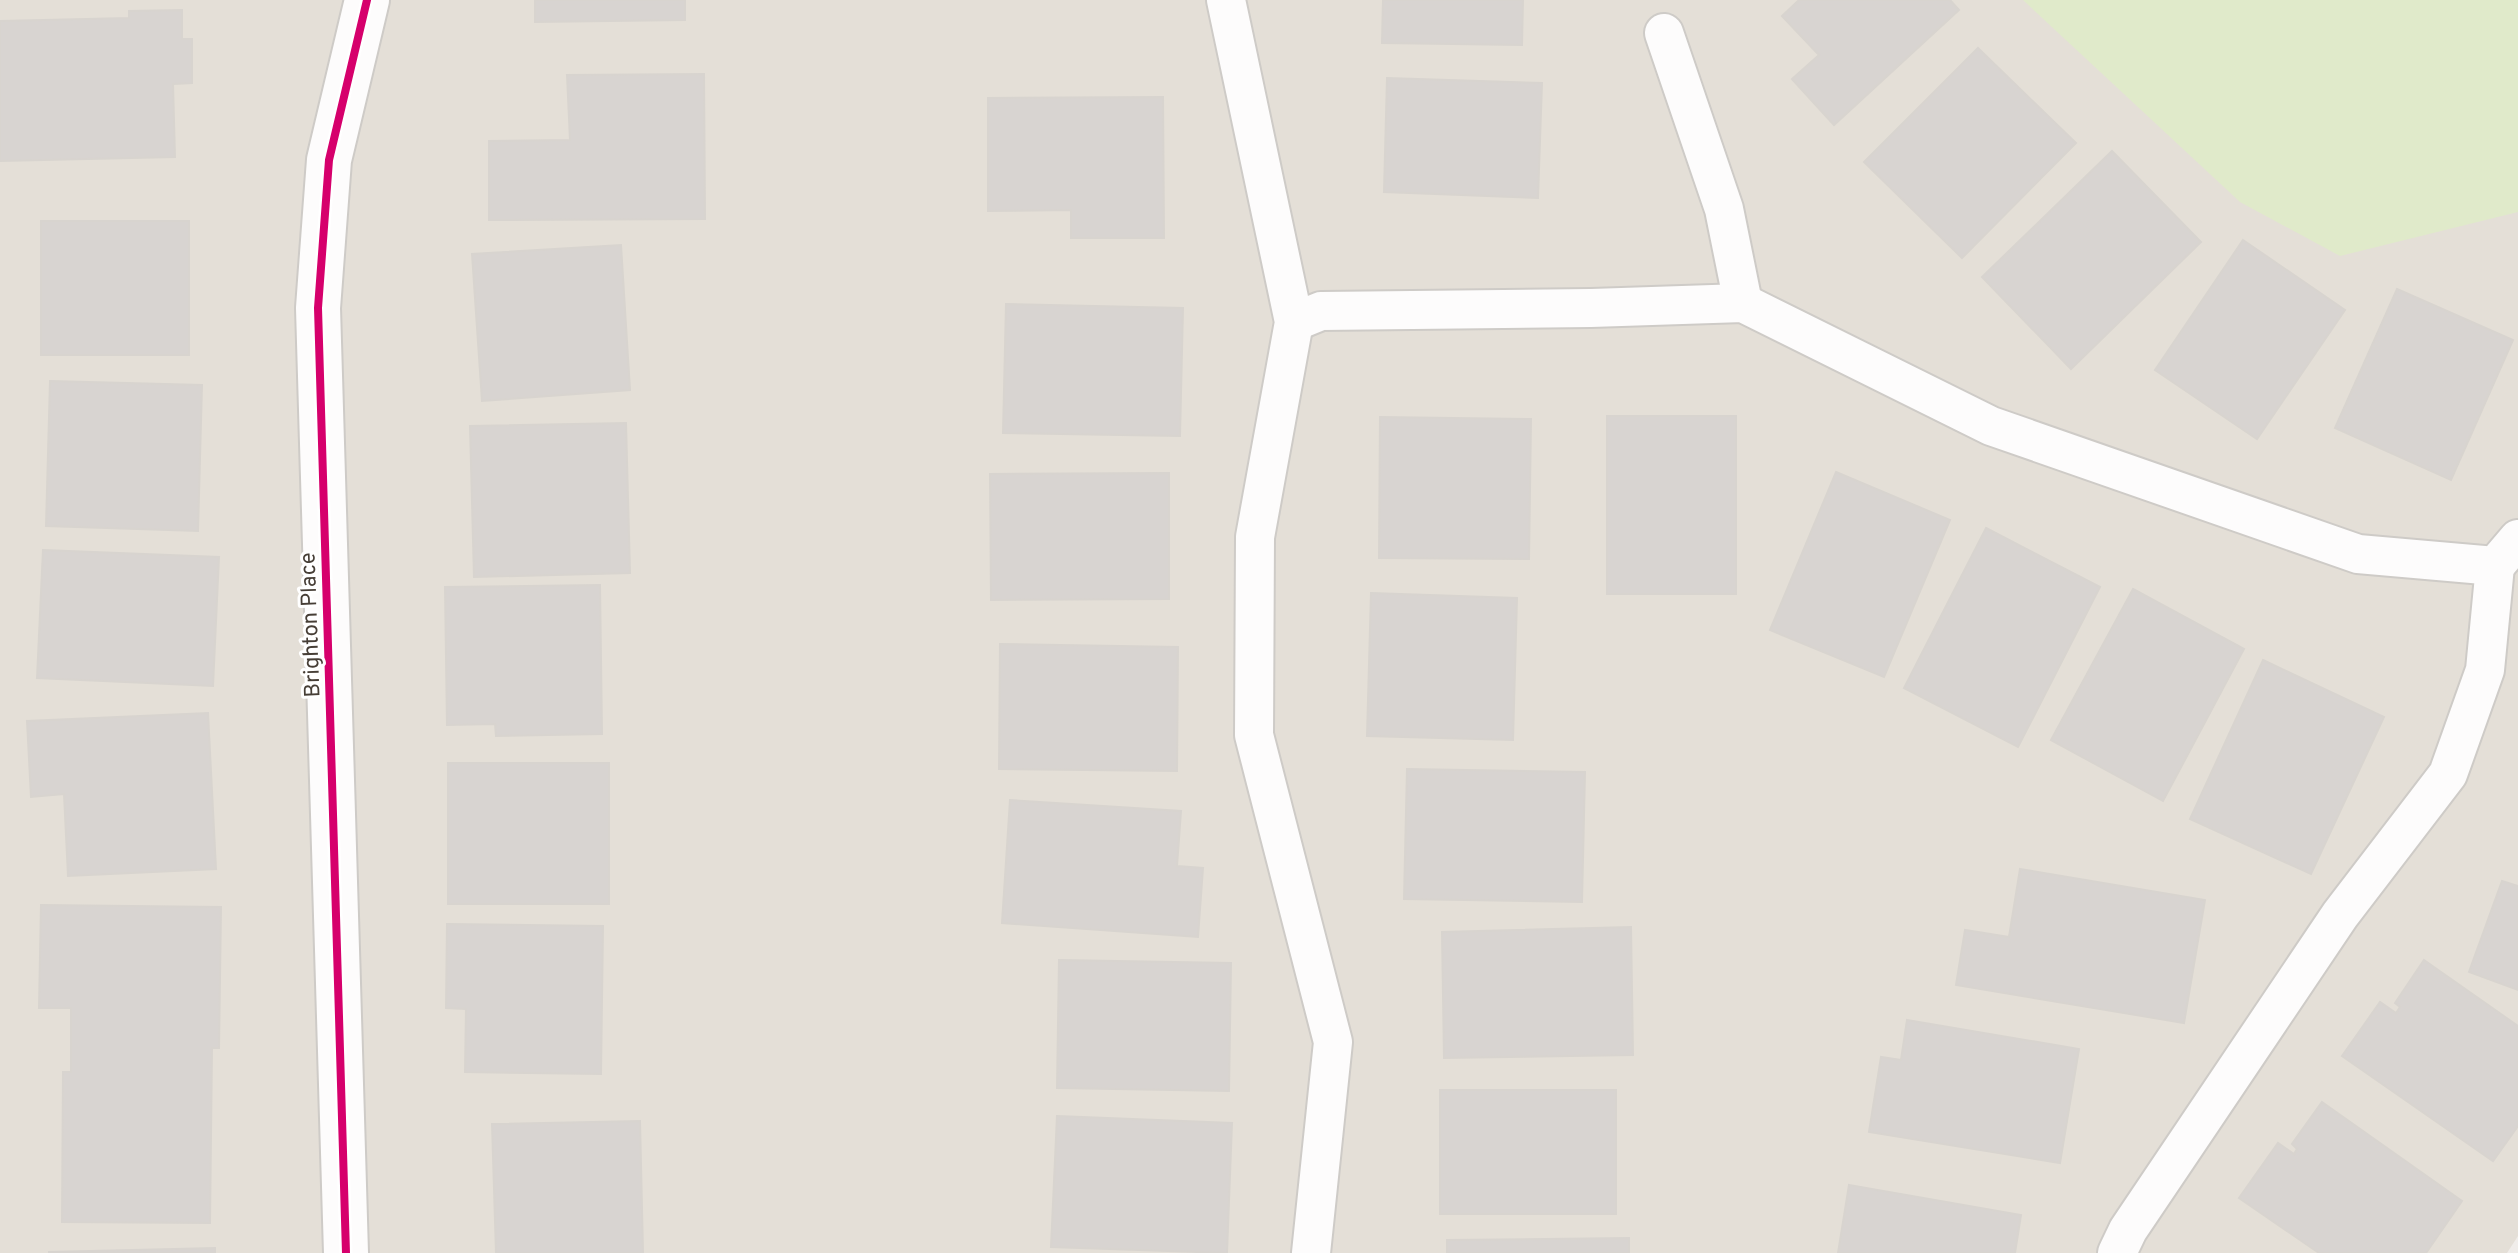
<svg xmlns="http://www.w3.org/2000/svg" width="2518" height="1253" font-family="Overpass,sans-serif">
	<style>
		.residential { fill: #e4dfd7 }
		.green { fill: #e0eaca }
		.building { fill: #d8d4d1; stroke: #d8d4cf; stroke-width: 2 }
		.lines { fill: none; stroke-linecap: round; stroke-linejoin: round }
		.lane-casing { stroke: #cecbc7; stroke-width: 42 }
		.street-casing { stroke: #cecbc7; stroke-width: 48 }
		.lane { stroke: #fdfcfc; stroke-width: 38 }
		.street { stroke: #fdfcfc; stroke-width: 44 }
		.cycleway-casing { stroke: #fff; stroke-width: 13 }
		.cycleway { stroke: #d6006c; stroke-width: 8 }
		.labels { text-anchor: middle; stroke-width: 6; stroke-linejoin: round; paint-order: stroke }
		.street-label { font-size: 22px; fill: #463e36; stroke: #fff }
	</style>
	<rect width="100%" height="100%" fill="#f0edea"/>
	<path class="residential" d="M0,0H2518V1236L2507,1253H0Z"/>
	<path class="green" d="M2023,0H2518V212L2340,256L2240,202Z"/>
	<g class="building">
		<path d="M535,0H685V20L535,22Z"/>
		<path d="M1383,0H1523L1522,45L1382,43Z"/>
		<path d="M1799,0H1950L1959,10L1834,125L1792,79L1819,55L1782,16Z"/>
		<path d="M182,10V39H192V83L173,84L175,157L0,161V21L129,18V11Z"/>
		<path d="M1978,48L2076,143L1962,258L1864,162Z"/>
		<path d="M704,74L705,219L489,220V141L570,140L567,75Z"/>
		<path d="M1387,78L1542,83L1538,198L1384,192Z"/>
		<path d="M1163,97L1164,238H1071V210L988,211V98Z"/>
		<path d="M2112,151L2201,242L2071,369L1982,277Z"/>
		<rect x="41" y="221" width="148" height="134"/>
		<path d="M2243,240L2345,310L2257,439L2155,370Z"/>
		<path d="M621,245L630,390L482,401L472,254Z"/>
		<path d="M2397,289L2513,340L2451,480L2335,428Z"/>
		<path d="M1006,304L1183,308L1180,436L1003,433Z"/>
		<path d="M50,381L202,385L198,531L46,526Z"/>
		<rect x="1607" y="416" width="129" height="178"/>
		<path d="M1380,417L1531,419L1529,559L1379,558Z"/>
		<path d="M626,423L630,573L474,577L470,426Z"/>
		<path d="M1836,472L1950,520L1884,677L1770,630Z"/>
		<path d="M1169,473V599L991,600L990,474Z"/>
		<path d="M1986,528L2100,587L2018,747L1904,688Z"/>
		<path d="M43,550L219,557L213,686L37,678Z"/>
		<path d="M600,585L602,734L496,736L495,724L447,725L445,587Z"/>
		<path d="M2133,589L2244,649L2163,801L2051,740Z"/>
		<path d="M1371,593L1517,598L1513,740L1367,736Z"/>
		<path d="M1000,644L1178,647L1177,771L999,769Z"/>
		<path d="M2263,660L2384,717L2311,874L2190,819Z"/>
		<path d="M208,713L216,869L68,876L64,794L31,797L27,721Z"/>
		<rect x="448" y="763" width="161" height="141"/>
		<path d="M1407,769L1585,772L1582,902L1404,899Z"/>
		<path d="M1010,800L1181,811L1177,866L1203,868L1198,937L1002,923Z"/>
		<path d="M2020,869L2205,900L2184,1023L1956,985L1965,930L2009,937Z"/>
		<path d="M2502,881L2518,886V990L2469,972Z"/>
		<path d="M41,905L221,907L219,1048H212L210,1223L62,1222L63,1072H71V1008H39Z"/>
		<path d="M447,924L603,926L601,1074L465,1072L466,1009L446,1008Z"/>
		<path d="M1631,927L1633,1055L1444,1058L1442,932Z"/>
		<path d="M1059,960L1231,963L1229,1091L1057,1088Z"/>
		<path d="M2424,960L2518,1026V1126L2493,1161L2342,1056L2380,1002L2396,1013L2400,1007L2395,1003Z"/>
		<path d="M1907,1020L2079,1049L2060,1163L1869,1132L1881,1057L1901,1060Z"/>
		<rect x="1440" y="1090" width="176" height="124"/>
		<path d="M2322,1102L2462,1201L2426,1253H2319L2239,1198L2278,1143L2294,1154L2297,1149L2292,1144Z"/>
		<path d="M1057,1116L1232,1123L1227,1253L1051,1247Z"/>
		<path d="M640,1121L643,1253H496L492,1124Z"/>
		<path d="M1849,1185L2021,1215L2015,1253H1838Z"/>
		<path d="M1629,1238V1253H1447V1240Z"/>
		<path d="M215,1248V1253H49V1252Z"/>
	</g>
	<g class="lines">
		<defs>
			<g id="lane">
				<path d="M1226,0L1294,322L1255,537L1254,735L1333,1042L1311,1253"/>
				<path d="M1664,33L1724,209L1743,303"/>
				<path d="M1294,322L1321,311L1591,308L1743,303L1991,426L2358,554L2495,566L2518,539"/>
				<path d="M2117,1253L2128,1230L2340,915L2448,774L2485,670L2495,566"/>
			</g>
			<path id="street" d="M346,1253L318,308L329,160L367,0"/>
		</defs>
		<use href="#lane" class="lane-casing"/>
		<use href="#street" class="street-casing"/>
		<use href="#lane" class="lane"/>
		<use href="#street" class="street"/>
		<defs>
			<path id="cycleway" d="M346,1253L318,308L329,160L367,0"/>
		</defs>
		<use href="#cycleway" class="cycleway-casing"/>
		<use href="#cycleway" class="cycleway"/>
	</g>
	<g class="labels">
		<g class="street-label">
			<text transform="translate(309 625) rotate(-92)" y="8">Brighton Place</text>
		</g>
	</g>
</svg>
